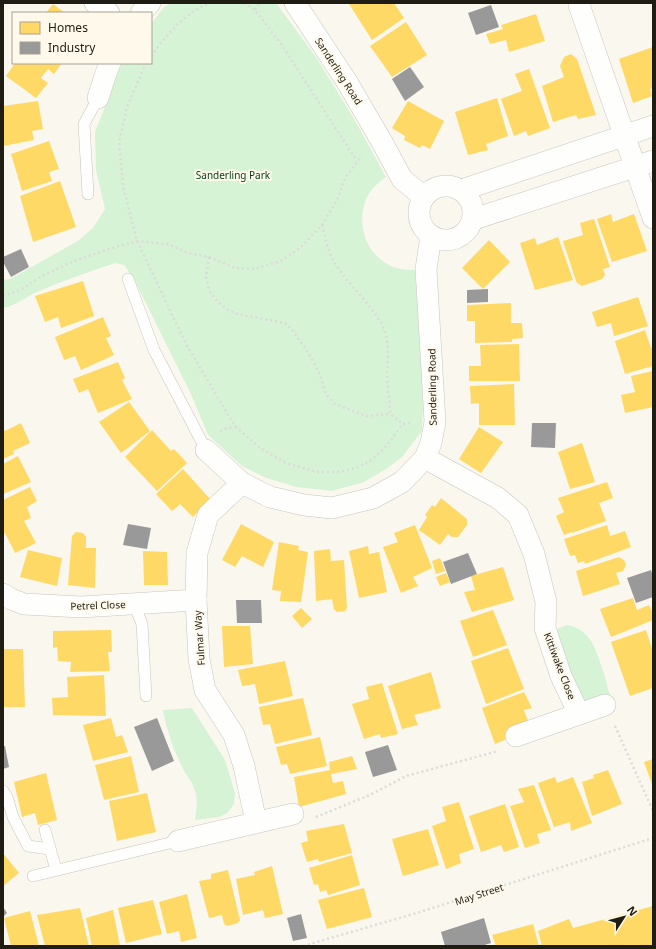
<svg xmlns="http://www.w3.org/2000/svg" width="656" height="949" font-family="'Noto Sans',sans-serif">
	<style>
		.green { fill: #d6f3d6 }
		.homes { fill: #ffd966 }
		.industry { fill: #999 }
		.lines { fill: none; stroke-linecap: round; stroke-linejoin: round }
		.lane-casing { stroke: #c8c5bc; stroke-width: 12 }
		.street-casing { stroke: #c8c5bc; stroke-width: 22 }
		.path { stroke: #dcdbd9; stroke-width: 2.5; stroke-dasharray: 2 3; stroke-linecap: butt }
		.lane { stroke: #fefefc; stroke-width: 11 }
		.street { stroke: #fefefc; stroke-width: 21 }
		.labels { text-anchor: middle; stroke-width: 4; stroke-linejoin: round; paint-order: stroke }
		.street-label { font-size: 10px; fill: #1f1c13; stroke: #fef9ea }
		.park-label { font-size: 10px; fill: #00441a; stroke: #fef9ea }
	</style>
	<rect width="100%" height="100%" fill="#faf7ee"/>
	<g class="green">
		<path d="M171,3H276L316,57L353,117L386,177C379,182 373,187 368,195C355,220 364,254 391,266C398,269 406,270 415,270L423,402L422,431L402,457L386,469L364,482L332,491L297,487L266,478L242,466L208,435L190,392L135,281L124,265L115,263C89,272 62,281 37,292C26,297 15,306 3,308V280L10,279L78,241L93,228L105,209L96,170L95,132L122,63H151V24L164,7Z"/>
		<path d="M567,625C592,629 597,653 604,674C607,685 610,696 613,707L588,706L577,697L558,637L557,629Z"/>
		<path d="M192,708L225,760L235,793L234,804L228,812L220,817L195,820L197,803L196,794L192,783L184,771L173,747L166,724L163,710Z"/>
	</g>
	<g class="homes">
		<path d="M350,3H394L404,18L372,40L349,4Z"/>
		<path d="M53,4L65,13H46Z"/>
		<path d="M536,14L545,41L509,52L506,40L490,44L486,34L503,29L501,25Z"/>
		<path d="M406,22L427,55L392,77L370,46Z"/>
		<path d="M653,47V88L650,89L652,96L633,103L619,59Z"/>
		<path d="M571,54L577,59L596,115L578,119L576,115L553,122L542,86L564,77L560,66L564,57Z"/>
		<path d="M15,63H62L54,74L48,69L41,78L48,83L36,98L6,76Z"/>
		<path d="M529,69L550,128L528,136L526,131L514,136L501,99L522,91L515,74Z"/>
		<path d="M497,98L508,136L486,144L488,150L468,155L455,112Z"/>
		<path d="M38,101L43,129L32,131L34,140L3,146V106Z"/>
		<path d="M408,101L444,121L430,149L422,145L420,148L404,140L405,136L392,128Z"/>
		<path d="M49,141L59,169L49,172L52,181L22,191L11,154Z"/>
		<path d="M60,181L76,227L33,242L20,196Z"/>
		<path d="M611,214L613,222L634,214L647,251L612,262L597,219Z"/>
		<path d="M594,219L610,267L603,269L605,275L602,279L582,286L577,283L575,278L563,241L583,235L580,223Z"/>
		<path d="M558,237L573,280L535,290L520,243L535,238L537,245Z"/>
		<path d="M489,240L510,262L483,289L462,268Z"/>
		<path d="M83,281L94,316L61,328L58,317L45,322L35,296Z"/>
		<path d="M638,297L648,326L614,336L611,323L597,327L592,312Z"/>
		<path d="M511,303V323H522L523,338L512,339V342L475,343V321H467V305Z"/>
		<path d="M103,317L111,336L106,338L114,355L81,370L75,356L64,360L55,337Z"/>
		<path d="M645,330L651,348L653,347V366L625,374L615,341Z"/>
		<path d="M519,344L520,381H469V366H481L480,345Z"/>
		<path d="M118,362L125,378L122,380L132,399L98,413L88,389L79,393L73,379Z"/>
		<path d="M653,371V407L625,413L621,395L635,392L631,376Z"/>
		<path d="M514,384L515,425H479V403L471,404L470,386Z"/>
		<path d="M129,402L150,431L121,453L99,422Z"/>
		<path d="M21,423L30,443L13,451L14,454L3,459V428L5,431Z"/>
		<path d="M479,427L503,442L481,473L459,459Z"/>
		<path d="M152,430L171,451L174,449L187,463L157,491L125,457Z"/>
		<path d="M582,443L595,482L570,489L558,452Z"/>
		<path d="M18,456L31,482L3,494V464Z"/>
		<path d="M183,469L210,499L193,517L180,504L172,511L156,494Z"/>
		<path d="M607,482L613,498L599,503L606,521L572,533V532L564,535L556,516L564,512L558,498Z"/>
		<path d="M30,487L37,501L27,507L31,518L24,521L36,543L15,553L5,533L3,534V500Z"/>
		<path d="M441,498L467,519V525L458,537H452L448,534L440,545L419,530L427,517L425,515L432,505L435,507Z"/>
		<path d="M241,524L274,542L263,567L242,556L235,567L222,560Z"/>
		<path d="M415,525L432,568L413,577L418,586L401,593L383,547L398,542L394,533Z"/>
		<path d="M607,525L610,536L625,531L631,547L585,564L584,561L578,563L575,555L570,556L564,539Z"/>
		<path d="M76,532L83,533L86,537V548H96L95,588L68,585L72,536Z"/>
		<path d="M279,542L299,546L298,550L308,552L301,602L280,601L281,591L272,590Z"/>
		<path d="M368,546L369,554L379,552L387,592L359,598L349,551Z"/>
		<path d="M330,549L331,561L344,560L347,608L345,611L337,612L334,609L332,599L316,601L314,551Z"/>
		<path d="M28,550L62,558L57,586L20,577Z"/>
		<path d="M143,551L167,552L168,585H144Z"/>
		<path d="M619,557L624,560L626,565L623,571L616,573L620,584L583,596L576,571Z"/>
		<path d="M440,558L445,571L436,574L432,561Z"/>
		<path d="M503,567L514,600L472,612L464,592L475,590L471,576Z"/>
		<path d="M446,573L450,582L440,586L436,577Z"/>
		<path d="M633,598L637,610L649,605L653,614V620L611,637L600,609Z"/>
		<path d="M301,608L312,619L302,628L292,616Z"/>
		<path d="M493,610L507,645L473,657L460,621Z"/>
		<path d="M222,626H250L253,664L224,667Z"/>
		<path d="M111,630L112,652H108L110,671L70,672L71,662L58,661L57,647L53,648V631Z"/>
		<path d="M646,630L653,652V688L630,696L611,642Z"/>
		<path d="M508,648L524,689L486,704L471,661Z"/>
		<path d="M3,649H23L25,707H3Z"/>
		<path d="M285,661L293,696L259,704L255,684L242,686L238,670Z"/>
		<path d="M431,672L441,708L414,715L418,725L402,729L388,686Z"/>
		<path d="M104,675L106,716L53,715L52,698L68,697L67,677Z"/>
		<path d="M382,683L398,734L381,738L380,734L364,739L352,704L369,699L366,687Z"/>
		<path d="M524,692L532,708L524,710L531,729L495,744L482,708Z"/>
		<path d="M303,698L312,735L275,744L270,724L263,725L259,707Z"/>
		<path d="M111,718L116,737L122,735L128,752L93,761L83,725Z"/>
		<path d="M320,737L327,766L290,774L287,764L281,765L276,747Z"/>
		<path d="M131,756L139,792L104,800L95,765Z"/>
		<path d="M352,756L357,769L331,774L333,783L343,781L346,794L299,807L294,777L330,770L329,762Z"/>
		<path d="M653,759V787L644,762Z"/>
		<path d="M608,770L622,804L592,816L582,782L594,778L593,775Z"/>
		<path d="M46,773L57,820L38,825L35,813L22,817L14,782Z"/>
		<path d="M555,777L557,783L573,777L592,823L571,831L570,822L554,827L538,783Z"/>
		<path d="M534,785L551,830L537,834L540,843L525,848L510,806L524,802L518,789Z"/>
		<path d="M147,793L156,832L117,841L109,801Z"/>
		<path d="M459,802L474,849L459,854L461,863L446,869L432,826L446,821L442,807Z"/>
		<path d="M505,804L519,847L504,852L501,845L481,852L469,816Z"/>
		<path d="M344,824L352,853L319,862L318,859L307,862L301,843L308,841L306,831Z"/>
		<path d="M428,829L439,865L403,876L392,839Z"/>
		<path d="M3,853L19,873L3,886Z"/>
		<path d="M352,855L360,885L328,895L326,890L320,892L318,884L314,885L309,868Z"/>
		<path d="M272,866L283,914L265,918L263,910L243,915L236,879L255,875L254,872Z"/>
		<path d="M228,870L240,920L238,923L227,926L224,924L222,915L209,918L199,881L211,879V874Z"/>
		<path d="M364,888L372,917L327,929L318,900Z"/>
		<path d="M187,894L197,938L181,942L179,931L167,934L159,902Z"/>
		<path d="M153,900L162,934L126,943L118,908Z"/>
		<path d="M653,906V946H542L538,931L569,919L573,928Z"/>
		<path d="M80,908L89,946H45L37,915Z"/>
		<path d="M113,910L120,946H92L86,918Z"/>
		<path d="M30,911L39,946H11L4,918Z"/>
		<path d="M533,924L539,946H496L492,935Z"/>
	</g>
	<g class="industry">
		<path d="M491,5L499,27L476,35L468,13Z"/>
		<path d="M410,67L424,87L405,101L392,79Z"/>
		<path d="M21,249L29,267L11,277L3,262V257Z"/>
		<path d="M488,289V302L467,303V290Z"/>
		<path d="M532,423H556L555,448L531,447Z"/>
		<path d="M128,524L151,528L147,549L123,545Z"/>
		<path d="M468,553L477,574L451,584L443,562Z"/>
		<path d="M651,570L653,576V597L636,603L627,578Z"/>
		<path d="M236,600H261L262,623H237Z"/>
		<path d="M157,718L174,761L152,771L134,727Z"/>
		<path d="M388,745L397,770L373,777L365,752Z"/>
		<path d="M3,746H5L9,767L3,769Z"/>
		<path d="M3,907L7,913L3,917Z"/>
		<path d="M301,914L307,938L293,941L287,918Z"/>
		<path d="M484,918L491,943L481,946H445L441,932Z"/>
	</g>
	<g class="lines">
		<defs>
			<g id="lane">
				<path d="M88,194L84,124L98,98"/>
				<path d="M128,279L154,350L206,450"/>
				<path d="M134,604L142,624L146,696"/>
				<path d="M3,791L7,797L13,817L28,846L50,849"/>
				<path d="M45,830L56,870"/>
				<path d="M33,876L178,841"/>
			</g>
			<g id="street">
				<path d="M95,3L109,13"/>
				<path d="M295,3L347,82L382,142L402,179L424,197"/>
				<path d="M579,5L653,218"/>
				<path d="M141,13L150,3"/>
				<path d="M98,98L106,73L110,63"/>
				<circle cx="446" cy="213" r="27"/>
				<path d="M462,190L653,126"/>
				<path d="M474,219L653,161"/>
				<path d="M206,450L242,483L270,497L304,505L332,508L373,498L402,482L425,458L431,443L435,422L426,269L431,236"/>
				<path d="M425,458L498,498L518,515L534,554L546,602L545,628L561,676L579,714"/>
				<path d="M242,483L208,515L197,553L196,600L199,659L205,690L234,735L244,766L256,822"/>
				<path d="M3,594L11,599L24,604L81,607L196,600"/>
				<path d="M516,736L605,705"/>
				<path d="M178,841L293,814"/>
			</g>
		</defs>
		<use href="#lane" class="lane-casing"/>
		<use href="#street" class="street-casing"/>
		<g class="path">
			<path d="M244,3L255,10L281,44L357,161"/>
			<path d="M255,10L260,3"/>
			<path d="M151,56C167,35 184,13 210,3"/>
			<path d="M146,63L127,107L119,142L123,186L137,241L187,346L235,426L260,448L286,463L317,472H337L356,468L370,461L383,450L403,424L411,423"/>
			<path d="M322,225C326,239 328,254 336,265C349,285 378,311 385,332C390,346 387,363 387,377C388,390 390,402 390,414L403,424"/>
			<path d="M209,257L206,277L209,290L217,301L226,309L237,314L285,323L292,330L308,352L320,375L326,394L335,404L366,416L390,414"/>
			<path d="M3,296L20,290L44,275L74,261L109,249L137,241L167,244L189,253L209,257L235,268L255,269L281,261L301,247L322,225L337,200L345,178L362,156"/>
			<path d="M220,431L235,426"/>
			<path d="M615,726L653,811"/>
			<path d="M316,817L370,795L406,776L498,751"/>
			<path d="M303,946L420,912L653,838"/>
		</g>
		<use href="#lane" class="lane"/>
		<use href="#street" class="street"/>
	</g>
	<g class="labels">
		<g class="street-label">
			<text transform="translate(339 71) rotate(57)" y="4">Sanderling Road</text>
			<text transform="translate(432 387) rotate(-91)" y="4">Sanderling Road</text>
			<text transform="translate(98 605) rotate(-2)" y="4">Petrel Close</text>
			<text transform="translate(199 638) rotate(-94)" y="4">Fulmar Way</text>
			<text transform="translate(560 666) rotate(69)" y="4">Kittiwake Close</text>
			<text transform="translate(479 894) rotate(-18)" y="4">May Street</text>
		</g>
		<g class="park-label">
			<text x="233" y="179">Sanderling Park</text>
		</g>
	</g>
	<rect width="656" height="949" fill="none" stroke="#1f1c13" stroke-width="8"/>
	<rect x="12" y="12" width="140" height="52" fill="#fef9ea" stroke="#a5a194"/>
	<rect x="20" y="22" width="20" height="12" fill="#ffd966" stroke="#a5a194"/>
	<text x="48" y="32" font-size="12" fill="#1f1c13">Homes</text>
	<rect x="20" y="42" width="20" height="12" fill="#999999" stroke="#a5a194"/>
	<text x="48" y="52" font-size="12" fill="#1f1c13">Industry</text>
	<g transform="translate(624 917) rotate(54)" stroke="#fef9ea" stroke-width="3" paint-order="stroke">
	<path d="M0-3L7 15L0 10L-7 15Z" fill="#1f1c13"/>
	<text y="-6" font-size="11" font-weight="bold" text-anchor="middle" fill="#1f1c13">N</text>
	</g>
</svg>
